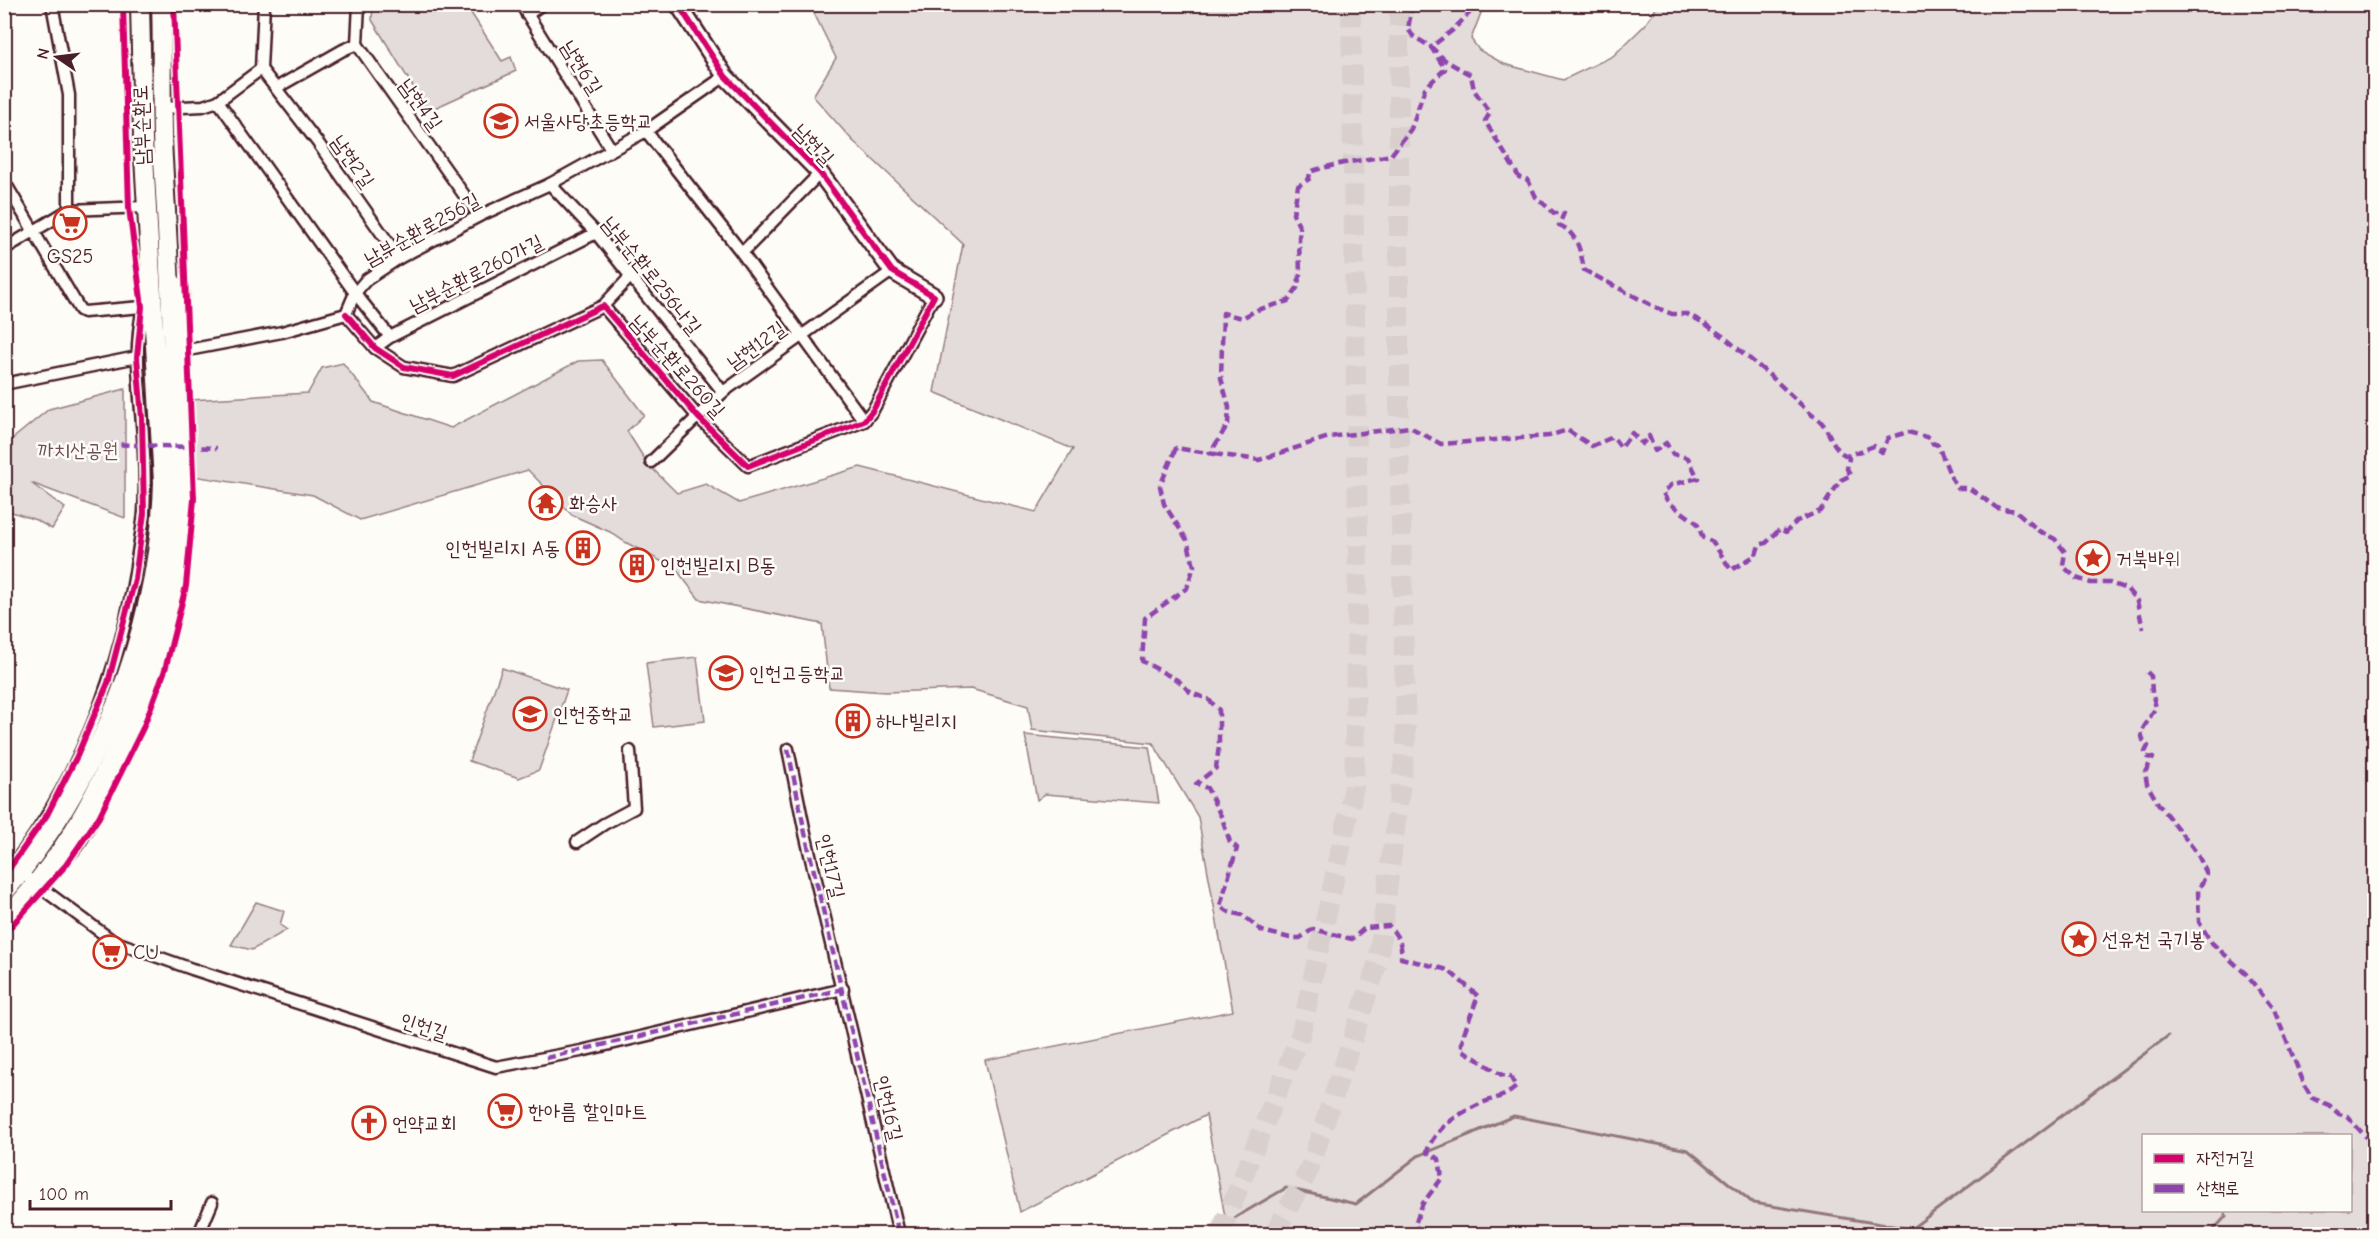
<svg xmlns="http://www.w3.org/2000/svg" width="2379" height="1239" font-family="'Comic Neue','Poor Story',sans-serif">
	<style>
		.green { fill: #e3dcda; stroke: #967e82; stroke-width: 1.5; fill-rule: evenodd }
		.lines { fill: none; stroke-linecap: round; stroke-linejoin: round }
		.stream { stroke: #91777b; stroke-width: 3 }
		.highway-tunnel { stroke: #d9d0ce; stroke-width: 20; stroke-dasharray: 20 10; stroke-linecap: butt }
		.street-casing { stroke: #4a1f2b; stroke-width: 15 }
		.secondary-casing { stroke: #4a1f2b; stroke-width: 20 }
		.primary-casing { stroke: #4a1f2b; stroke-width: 22 }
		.street { stroke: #fdfcf7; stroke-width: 10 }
		.secondary { stroke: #fdfcf7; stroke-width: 15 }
		.primary { stroke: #fdfcf7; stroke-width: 18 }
		.quiet { stroke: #8e44ad; stroke-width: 4.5; stroke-dasharray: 9 4.5; stroke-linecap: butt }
		.cycleway-casing { stroke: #fdfcf7; stroke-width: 10 }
		.cycleway { stroke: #d6006c; stroke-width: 6 }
		.labels { text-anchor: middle; stroke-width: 5; stroke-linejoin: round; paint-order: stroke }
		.street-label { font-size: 20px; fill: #4a1f2b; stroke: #fdfcf7 }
		.poi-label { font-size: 20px; fill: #4a1f2b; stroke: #fdfcf7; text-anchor: start }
		.park-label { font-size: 20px; fill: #704e57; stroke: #fdfcf7 }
	</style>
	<rect width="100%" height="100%" fill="#fdfcf7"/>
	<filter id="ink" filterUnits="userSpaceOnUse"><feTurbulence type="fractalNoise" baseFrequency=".0167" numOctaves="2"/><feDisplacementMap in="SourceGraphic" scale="12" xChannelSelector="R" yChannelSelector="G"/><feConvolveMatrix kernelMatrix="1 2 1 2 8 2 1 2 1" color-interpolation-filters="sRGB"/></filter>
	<g filter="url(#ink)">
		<g class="green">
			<path d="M373,5H466L502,61L511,57L516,71L428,111L372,20Z"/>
			<path d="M810,5H1484L1471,39L1479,50L1504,64L1563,80L1613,56L1645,25L1658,5H2374V1234H1232L1226,1222L1206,1115L1020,1212L985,1060L1233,1011L1198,817L1153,743L1032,730L1028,706L971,689L886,692L829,688L822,624L699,599L676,569L625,542L610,532L572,515L528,470L360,520L313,495L174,473L190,400L308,393L322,368L343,363L373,402L451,428L578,361L602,360L644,415L627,431L647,463L677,493L706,484L739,503L860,467L1036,512L1073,449L934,392L963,244L852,140L813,96L836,58ZM2144,1136H2350V1210H2144Z"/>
			<path d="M125,389V518L31,483L65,508L52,529L36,520L9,511L5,531V445L49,409Z"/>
			<path d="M697,657L705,721L654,727L646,663Z"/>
			<path d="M502,668L567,690L539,770L519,778L469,761Z"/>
			<path d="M1025,735L1149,747L1159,803L1045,794L1037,800Z"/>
			<path d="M256,902L284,911L280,925L287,930L252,950L231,945Z"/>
		</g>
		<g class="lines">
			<g class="stream">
				<path d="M1231,1220L1286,1188L1356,1204L1418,1156L1514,1116L1688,1150L1753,1203L1911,1229L2168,1036"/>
				<path d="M2210,1234L2226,1216L2225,1210"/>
			</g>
			<g class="highway-tunnel">
				<path d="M1220,1234L1301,1033L1354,787L1358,542L1351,4"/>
				<path d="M1274,1234L1309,1170L1378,962L1406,743L1399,438V4"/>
			</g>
			<defs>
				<g id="street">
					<path d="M52,4L69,95V210"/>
					<path d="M264,4L261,69L318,143L399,258"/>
					<path d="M359,4L357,44L479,216"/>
					<path d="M521,4L611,149"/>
					<path d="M527,15L542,4"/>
					<path d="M276,88L343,50L357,44"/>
					<path d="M218,101L261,69"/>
					<path d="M162,108L203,106L218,101L355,293L390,337"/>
					<path d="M646,131L742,253L864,421"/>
					<path d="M4,181L80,310L84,312L142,307"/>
					<path d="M550,184L596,233L723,392"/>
					<path d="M4,249L69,210L146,207"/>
					<path d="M742,253L820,173"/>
					<path d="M603,306L631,276"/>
					<path d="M346,314L375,348L404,367L453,376L603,306L698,417L748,466L864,421L873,410L934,296"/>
					<path d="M375,348L390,337L596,233"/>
					<path d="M183,351L282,332L346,314L355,293L366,280L399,258L479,216L550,184L646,131L725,76"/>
					<path d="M4,384L137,357"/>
					<path d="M651,462L723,392L892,271"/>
					<path d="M788,749L805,833L899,1234"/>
					<path d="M577,842L604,824L634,808L630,751"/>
					<path d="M21,873L113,941L192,969L496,1067L581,1051L843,989"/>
					<path d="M49,873C78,855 94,818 109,789C148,718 171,641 181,561C184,540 189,519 189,498C188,430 183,362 183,293L173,277"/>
					<path d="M4,876C77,788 123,665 138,553C140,539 143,526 144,512C146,480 144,445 141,412C138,372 133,329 149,291"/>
					<path d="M199,1234L212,1203"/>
				</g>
				<path id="secondary" d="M678,4L725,76L820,173L892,271L934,296"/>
				<g id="primary">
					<path d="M4,893C99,780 159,629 163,482L143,140L140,4"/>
					<path d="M4,922C29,893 54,863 74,830C129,738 174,609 177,501C178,469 175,437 175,405C172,323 168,241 163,159C160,107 163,56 161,4"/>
				</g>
			</defs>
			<use href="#street" class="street-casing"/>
			<use href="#secondary" class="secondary-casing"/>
			<use href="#primary" class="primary-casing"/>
			<use href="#street" class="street"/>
			<use href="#secondary" class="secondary"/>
			<use href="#primary" class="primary"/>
			<g class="quiet">
				<path d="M1409,4L1411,12L1408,29L1413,36L1431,47L1446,61L1471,75L1474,90L1490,113L1485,121L1519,177L1528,180L1536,197L1554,213H1564L1559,225C1577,232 1581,252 1584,270L1655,307L1672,314H1687L1704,323L1724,337L1774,379L1812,415C1830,423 1829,448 1847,456"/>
				<path d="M1558,4L1569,7"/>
				<path d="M107,444L217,448"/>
				<path d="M1214,454L1259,460L1329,437L1410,427L1441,444L1549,436L1567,430L1592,446L1613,437L1621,448L1632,433L1642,444L1649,436L1655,451L1666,443L1673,454L1688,458L1698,478L1671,485L1663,493L1668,502L1697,523L1703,538L1713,542L1731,570L1756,555L1759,545L1766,543L1780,529L1786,532L1797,521L1820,511L1841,480L1851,475L1847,469L1849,458L1847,456L1874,446L1882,452L1888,438L1908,432L1930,438L1932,443L1938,445L1951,477L1958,488H1969L1997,508L2016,511L2039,531L2055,539L2065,552L2063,566L2076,578L2091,583H2110L2127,589L2137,601L2143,629"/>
				<path d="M2147,672L2151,676L2152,693L2156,707L2141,732L2143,740L2148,746L2145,752L2147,757L2153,758L2145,772L2147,784L2159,805L2197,853L2207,874L2198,890L2199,922L2211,942L2246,974L2274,1010L2305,1086L2312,1098L2329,1105L2339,1114L2347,1116L2374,1146"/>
				<path d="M788,749L805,833L899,1234"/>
				<path d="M546,1058L843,989"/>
				<path d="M1420,1234L1415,1224L1423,1203L1442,1178L1439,1159L1427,1152C1434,1128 1460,1113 1482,1103C1496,1097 1504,1098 1516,1087L1510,1076L1502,1075L1461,1049L1464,1033L1478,996L1448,970L1401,958C1403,945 1398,936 1389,926L1365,928L1352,939L1313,929L1300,938H1290L1262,931L1242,915L1229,912L1220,906L1237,848L1230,842L1222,818L1207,788L1196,784L1216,768L1219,746V710L1208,699L1191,693L1179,681L1142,661L1145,618L1187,588L1194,566L1187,540L1164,504L1160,486L1176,448L1214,454V447L1228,424L1229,407L1221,378L1223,313L1242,318L1257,310L1288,301L1297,288L1300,275L1299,238L1300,228L1293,214L1298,186L1309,179L1310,172C1334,163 1366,160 1391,155L1411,129L1425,88L1445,69L1431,47L1453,30L1478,4"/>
			</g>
			<defs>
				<g id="cycleway">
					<path d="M346,314L375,348L404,367L453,376L603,306L698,417L748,466L864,421L873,410L934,296L892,271L820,173L725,76L678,4"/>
					<path d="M4,876L47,815L77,756L108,683L135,579L144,513L142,418L137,357L142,307L129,208L123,4"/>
					<path d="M4,934L66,865L99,817L143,728L165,670L186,586L194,499L174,4"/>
				</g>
			</defs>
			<use href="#cycleway" class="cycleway-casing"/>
			<use href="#cycleway" class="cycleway"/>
		</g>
	</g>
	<defs>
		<symbol id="school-ring" viewBox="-11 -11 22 22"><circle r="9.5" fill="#fdfcf7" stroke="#c8321e" stroke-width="1.5"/><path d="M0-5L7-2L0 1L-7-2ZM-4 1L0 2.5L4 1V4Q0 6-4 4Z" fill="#c8321e"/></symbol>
		<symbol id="supermarket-ring" viewBox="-11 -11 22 22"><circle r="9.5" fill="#fdfcf7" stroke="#c8321e" stroke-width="1.5"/><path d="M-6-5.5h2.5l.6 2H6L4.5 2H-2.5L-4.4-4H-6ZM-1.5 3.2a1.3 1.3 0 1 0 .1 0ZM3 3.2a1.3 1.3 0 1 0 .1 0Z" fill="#c8321e"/></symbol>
		<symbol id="temple-ring" viewBox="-11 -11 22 22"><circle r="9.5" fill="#fdfcf7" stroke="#c8321e" stroke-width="1.5"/><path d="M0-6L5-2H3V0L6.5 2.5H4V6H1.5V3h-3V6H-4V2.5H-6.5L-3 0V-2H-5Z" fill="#c8321e"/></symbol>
		<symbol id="building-ring" viewBox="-11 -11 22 22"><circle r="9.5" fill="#fdfcf7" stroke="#c8321e" stroke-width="1.5"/><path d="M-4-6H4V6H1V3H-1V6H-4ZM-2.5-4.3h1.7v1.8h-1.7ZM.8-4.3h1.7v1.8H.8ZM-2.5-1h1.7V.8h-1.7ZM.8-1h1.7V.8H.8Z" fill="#c8321e"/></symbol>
		<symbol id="sight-ring" viewBox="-11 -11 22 22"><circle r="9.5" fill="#fdfcf7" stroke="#c8321e" stroke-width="1.5"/><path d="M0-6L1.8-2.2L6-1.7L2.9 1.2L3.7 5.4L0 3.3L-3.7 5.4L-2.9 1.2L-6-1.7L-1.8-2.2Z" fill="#c8321e"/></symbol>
		<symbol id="church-ring" viewBox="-11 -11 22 22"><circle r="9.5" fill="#fdfcf7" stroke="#c8321e" stroke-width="1.5"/><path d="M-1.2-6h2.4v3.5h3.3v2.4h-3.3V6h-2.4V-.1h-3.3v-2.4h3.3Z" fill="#c8321e"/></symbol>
	</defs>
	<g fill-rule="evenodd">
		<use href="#school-ring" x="482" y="102" width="38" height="38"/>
		<use href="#supermarket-ring" x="51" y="204" width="38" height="38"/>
		<use href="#temple-ring" x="527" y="484" width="38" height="38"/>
		<use href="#building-ring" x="564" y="529" width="38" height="38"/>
		<use href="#sight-ring" x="2074" y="539" width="38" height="38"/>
		<use href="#building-ring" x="618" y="546" width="38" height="38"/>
		<use href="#school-ring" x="707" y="654" width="38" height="38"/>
		<use href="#school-ring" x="511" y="695" width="38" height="38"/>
		<use href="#building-ring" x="834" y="702" width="38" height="38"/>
		<use href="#sight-ring" x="2060" y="920" width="38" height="38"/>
		<use href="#supermarket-ring" x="91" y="933" width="38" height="38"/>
		<use href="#supermarket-ring" x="486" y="1092" width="38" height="38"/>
		<use href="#church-ring" x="350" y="1104" width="38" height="38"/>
	</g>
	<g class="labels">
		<g class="street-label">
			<text transform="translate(582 67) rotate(58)" y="7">남현6길</text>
			<text transform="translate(421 104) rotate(54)" y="7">남현4길</text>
			<text transform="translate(141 125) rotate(-92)" y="7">남부순환로</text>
			<text transform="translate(814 144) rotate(46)" y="7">남현길</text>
			<text transform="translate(353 161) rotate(55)" y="7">남현2길</text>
			<text transform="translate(422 229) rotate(-29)" y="7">남부순환로256길</text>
			<text transform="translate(476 273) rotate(-27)" y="7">남부순환로260가길</text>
			<text transform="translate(652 275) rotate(51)" y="7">남부순환로256나길</text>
			<text transform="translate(756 345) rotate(-36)" y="7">남현12길</text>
			<text transform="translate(678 366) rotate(48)" y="7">남부순환로260길</text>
			<text transform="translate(831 866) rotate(77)" y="7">인헌17길</text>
			<text transform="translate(424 1026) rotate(18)" y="7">인헌길</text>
			<text transform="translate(889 1108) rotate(77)" y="7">인헌16길</text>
		</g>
		<g class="poi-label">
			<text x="524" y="128">서울사당초등학교</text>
			<text x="70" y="263" text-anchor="middle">GS25</text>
			<text x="569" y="510">화승사</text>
			<text x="560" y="555" text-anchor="end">인헌빌리지 A동</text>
			<text x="2116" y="565">거북바위</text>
			<text x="660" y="572">인헌빌리지 B동</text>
			<text x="749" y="680">인헌고등학교</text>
			<text x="553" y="721">인헌중학교</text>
			<text x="876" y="728">하나빌리지</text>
			<text x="2102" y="946">선유천 국기봉</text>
			<text x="133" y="959">CU</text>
			<text x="528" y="1118">한아름 할인마트</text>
			<text x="392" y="1130">언약교회</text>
		</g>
		<g class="park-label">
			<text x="78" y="457">까치산공원</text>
		</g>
	</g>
	<rect width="2379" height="1239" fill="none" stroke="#fdfcf7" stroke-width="24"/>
	<rect x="12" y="12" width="2355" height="1215" fill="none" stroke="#4a1f2b" stroke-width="2" filter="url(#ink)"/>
	<rect x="2142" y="1134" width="210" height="78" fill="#fdfcf7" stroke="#b5a4a5" stroke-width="1.5"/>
	<rect x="2154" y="1154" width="30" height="9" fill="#d6006c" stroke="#b5a4a5" stroke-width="1.5"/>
	<text x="2196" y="1164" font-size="18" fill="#4a1f2b">자전거길</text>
	<rect x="2154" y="1184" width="30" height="9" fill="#8e44ad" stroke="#b5a4a5" stroke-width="1.5"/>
	<text x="2196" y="1194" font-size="18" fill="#4a1f2b">산책로</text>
	<g transform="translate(57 57) rotate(284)" stroke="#fdfcf7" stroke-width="4.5" paint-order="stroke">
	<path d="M0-4.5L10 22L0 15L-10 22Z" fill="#4a1f2b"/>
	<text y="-9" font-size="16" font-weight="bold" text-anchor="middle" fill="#4a1f2b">N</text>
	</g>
	<path d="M30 1200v9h141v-9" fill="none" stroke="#4a1f2b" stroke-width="3"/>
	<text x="39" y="1200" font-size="18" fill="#4a1f2b" stroke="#fdfcf7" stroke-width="4.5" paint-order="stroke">100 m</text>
</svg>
